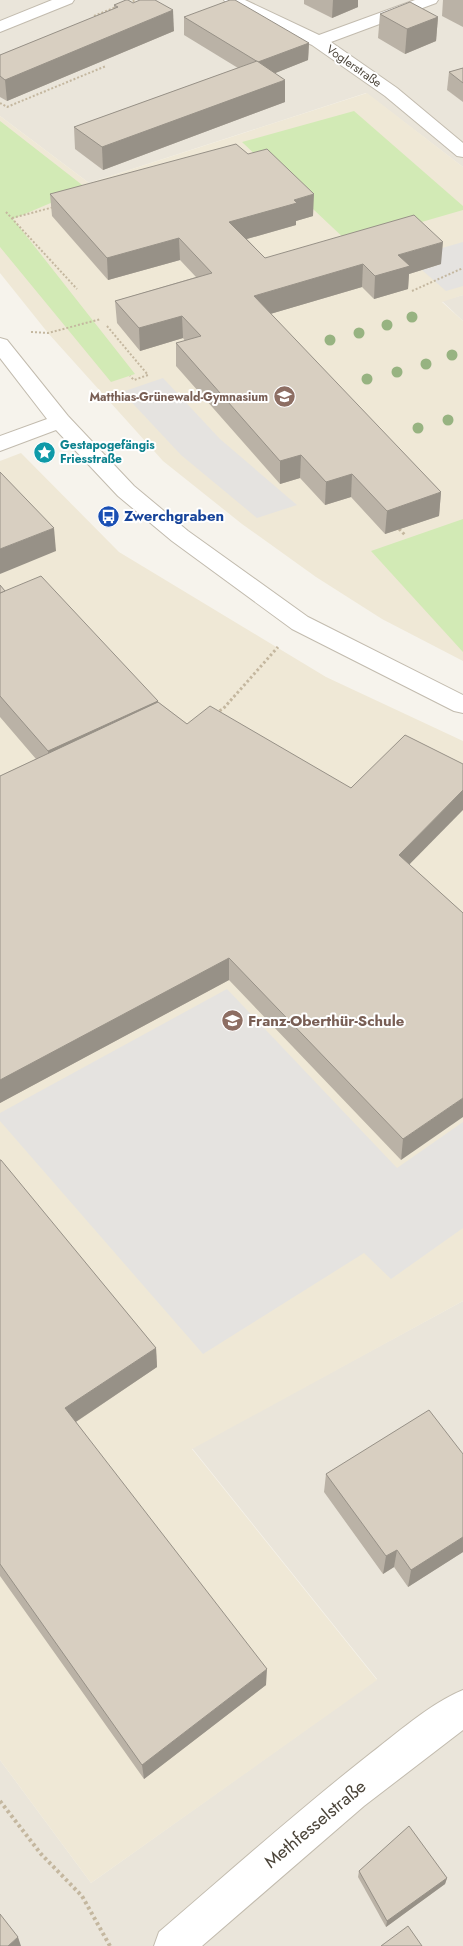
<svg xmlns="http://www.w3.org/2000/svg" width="463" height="1946" font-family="Jost,sans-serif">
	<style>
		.residential { fill: #eae5da }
		.education { fill: #efe8d6 }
		.green { fill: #d2eab5 }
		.parking { fill: #e5e3e0 }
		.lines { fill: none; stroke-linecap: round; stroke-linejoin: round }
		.minor-casing { stroke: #c2bbae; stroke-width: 2 }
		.path-far2 { stroke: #c4b79f; stroke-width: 2; stroke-dasharray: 2 2; stroke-linecap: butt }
		.path-far1 { stroke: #c4b79f; stroke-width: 3; stroke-dasharray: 2.5 2.5; stroke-linecap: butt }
		.path { stroke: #c4b79f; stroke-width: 4; stroke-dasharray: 3 3; stroke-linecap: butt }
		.minor { fill: #fff; fill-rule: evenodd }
		.tree { fill: #97b381 }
		.wall { fill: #bab2a6 }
		.shaded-wall { fill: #979187 }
		.building { fill: #d8cfc1; stroke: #979187 }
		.labels { text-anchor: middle; stroke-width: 4; stroke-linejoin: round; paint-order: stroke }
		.far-street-label { font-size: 12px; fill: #4b4439; stroke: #fff }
		.far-education-label { font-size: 12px; font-weight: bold; fill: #785e54; stroke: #fff; text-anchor: end }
		.far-culture-label { font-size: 12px; font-weight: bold; fill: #0d838f; stroke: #fff; text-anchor: start }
		.transit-label { font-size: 15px; font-weight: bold; fill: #164399; stroke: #fff; text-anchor: start }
		.education-label { font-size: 15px; font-weight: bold; fill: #785e54; stroke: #fff; text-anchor: start }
		.near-street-label { font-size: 18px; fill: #4b4439; stroke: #fff }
	</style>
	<rect width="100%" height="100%" fill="#f6f3ec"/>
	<g class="residential">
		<path d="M0,0H463V167L366,93L89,183L0,116Z"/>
		<path d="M463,295V321L442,301Z"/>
		<path d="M463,1301V1946H0V1760L91,1883L377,1679L192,1448Z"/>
	</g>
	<g class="education">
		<path d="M367,93L463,167V295L442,302L463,321V661L382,619L316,577L242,524L163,461L48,333L0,273V116L89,183Z"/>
		<path d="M21,453L119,552L326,677L463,741V1301L192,1449L377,1680L91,1883L0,1760V461Z"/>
	</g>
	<g class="green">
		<path d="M354,111L463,206V210L349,243L242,142Z"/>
		<path d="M0,121L86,188L13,219L135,374L111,382L0,247Z"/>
		<path d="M463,519V652L371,551Z"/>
	</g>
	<g class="parking">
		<path d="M463,242V286L446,291L422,270L441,264L428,252Z"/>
		<path d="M163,378L220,439L297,505L257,518L181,455L122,392Z"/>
		<path d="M227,989L397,1168L463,1122V1228L391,1279L364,1253L203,1354L0,1121V1113Z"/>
	</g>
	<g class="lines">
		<defs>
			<g id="minor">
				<path d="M52,0H74L72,3L0,32V21Z"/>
				<path d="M224,0H245L319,35L415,0H438L436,3L331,42L397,88L463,143V157L457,156L385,96L312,45L226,3Z"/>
				<path d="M0,338L7,340L68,416L134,486L188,531L308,617L463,695V713L454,711L292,629L172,541L118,496L56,430L0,451V436L47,419L0,358Z"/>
				<path d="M463,1690V1730L364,1806L202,1946H154L159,1932C228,1873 295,1813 366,1757C395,1735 429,1704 463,1690Z"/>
			</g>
		</defs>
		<use href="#minor" class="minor-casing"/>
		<g class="path-far2">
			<path d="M129,3L136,0"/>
			<path d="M94,16L116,7"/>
			<path d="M0,103L7,107L106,66"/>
			<path d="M6,212L77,289"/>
			<path d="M12,218L54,207"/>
			<path d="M412,291L463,268"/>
			<path d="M107,326L148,375L134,380L130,376"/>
			<path d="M31,332L48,333L101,319"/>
		</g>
		<g class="path-far1">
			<path d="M399,529L405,535"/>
			<path d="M215,713L223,709L278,647"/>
		</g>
		<path class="path" d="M0,1801L41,1854L82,1896L110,1946"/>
		<use href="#minor" class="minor"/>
	</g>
	<g class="tree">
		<circle cx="412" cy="317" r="5.5"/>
		<circle cx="387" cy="325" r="5.5"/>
		<circle cx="359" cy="333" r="5.5"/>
		<circle cx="330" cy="340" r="5.5"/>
		<circle cx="452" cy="355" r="5.5"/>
		<circle cx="426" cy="364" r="5.5"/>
		<circle cx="397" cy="372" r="5.5"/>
		<circle cx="367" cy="379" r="5.5"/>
		<circle cx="448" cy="420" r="5.5"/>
		<circle cx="418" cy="428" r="5.5"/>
	</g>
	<g class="wall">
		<path d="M304,0H358V7L332,18L304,4Z"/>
		<path d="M443,0H463V27L442,16Z"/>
		<path d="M114,5L174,31L7,101L0,97V55L114,9Z"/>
		<path d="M380,14L438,17L436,41L405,54L378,38Z"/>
		<path d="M184,17L309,43L308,60L275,73L285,102L103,170L75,149L74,127L238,68L184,35Z"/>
		<path d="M463,68V102L447,90L449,72Z"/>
		<path d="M50,194L313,216L296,221V225L247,239L265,258L441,264L409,274L408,289L374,299L362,287L270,314L441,492L439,516L385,534L351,497L325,505L300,478L280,484L176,366V343L185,341L183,338L140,351L117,323L115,301L196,277L180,260L108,280L52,216Z"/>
		<path d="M0,585L5,591L158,701V702L187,724L409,864L463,913L401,1160L229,980L0,1103V776L36,759L0,717Z"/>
		<path d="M0,1160L156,1348L157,1367L76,1422L266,1685L144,1779L0,1576Z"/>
		<path d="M463,1454V1552L408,1587L394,1567L383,1574L324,1492L326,1474Z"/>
		<path d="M359,1871L447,1878L445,1884L386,1927L358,1877Z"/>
	</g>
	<g class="shaded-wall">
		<path d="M333,0H358V7L332,18Z"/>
		<path d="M173,10L174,31L7,101L5,80Z"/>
		<path d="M438,17L436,41L405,54L407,29Z"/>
		<path d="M309,43L308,60L258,80V62Z"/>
		<path d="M285,80V102L103,170L102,147Z"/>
		<path d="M314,194L313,216L296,221V225L229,244V222L294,200Z"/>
		<path d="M179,238L180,260L108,280L107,258Z"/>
		<path d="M443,242L441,264L409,274L408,289L374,299L375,276L398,255Z"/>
		<path d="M363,264L362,287L253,319L254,296Z"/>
		<path d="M182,316L183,338L140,351L139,328Z"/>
		<path d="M301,455L300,478L280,484V461Z"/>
		<path d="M352,474L351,497L325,505L326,482Z"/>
		<path d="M441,492L439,516L385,534L387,511Z"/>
		<path d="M54,528L56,551L0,574V549Z"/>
		<path d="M158,701L159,725L50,775L48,751Z"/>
		<path d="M463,790V810L397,877L399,855Z"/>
		<path d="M229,958V980L0,1103V1080Z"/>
		<path d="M463,1098V1117L401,1160L403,1139Z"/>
		<path d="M156,1348L157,1367L68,1427L65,1408Z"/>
		<path d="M463,1537V1552L408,1587L411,1570Z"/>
		<path d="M397,1550L394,1567L383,1574L386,1556Z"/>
		<path d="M267,1669L266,1685L144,1779L142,1765Z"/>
		<path d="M447,1878L445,1884L386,1927L387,1921Z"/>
		<path d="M18,1937L21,1946H8Z"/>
	</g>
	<g class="building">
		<path d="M126,0H128L133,3L140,0H155L173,10L5,80L0,76V55L118,7L114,5Z"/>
		<path d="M230,0H235L309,43L258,62L184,17Z"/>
		<path d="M410,2L438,17L407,29L380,14Z"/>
		<path d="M257,61L285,80L102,147L74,127Z"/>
		<path d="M463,68V83L449,72Z"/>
		<path d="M236,144L248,154L267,149L314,194L294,200L297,203L229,222L265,258L414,215L443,242L398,255L410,266L375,276L363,264L254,296L441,492L387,511L352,474L326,482L301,455L280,461L176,343L201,336L182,316L139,328L115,301L212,273L179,238L107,258L50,194Z"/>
		<path d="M0,472L54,528L0,549Z"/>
		<path d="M41,576L158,701L48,751L0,696V593Z"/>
		<path d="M0,585L5,591L0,593Z"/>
		<path d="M158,702L187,724L210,706L351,788L405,735L463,764V790L399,855L463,913V1098L403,1139L229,958L0,1080V776Z"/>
		<path d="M0,1160H1L156,1348L65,1408L267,1669L142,1765L0,1564Z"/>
		<path d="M429,1410L463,1454V1537L411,1570L397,1550L386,1556L326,1474Z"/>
		<path d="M409,1826L447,1878L387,1921L359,1871Z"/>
		<path d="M0,1914L18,1937L8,1946H0Z"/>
		<path d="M408,1926L422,1946H381Z"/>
	</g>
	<defs>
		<symbol id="school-disc" viewBox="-11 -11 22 22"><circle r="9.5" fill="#8d6e63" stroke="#fff"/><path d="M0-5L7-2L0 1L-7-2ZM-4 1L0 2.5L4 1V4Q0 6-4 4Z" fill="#fff"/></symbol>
		<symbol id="sight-disc" viewBox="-11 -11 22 22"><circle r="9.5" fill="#0f9aa8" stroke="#fff"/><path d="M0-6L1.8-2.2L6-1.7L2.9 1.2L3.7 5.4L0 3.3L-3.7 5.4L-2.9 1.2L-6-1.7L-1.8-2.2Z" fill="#fff"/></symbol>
		<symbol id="bus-disc" viewBox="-11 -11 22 22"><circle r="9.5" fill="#1a4fb4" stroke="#fff"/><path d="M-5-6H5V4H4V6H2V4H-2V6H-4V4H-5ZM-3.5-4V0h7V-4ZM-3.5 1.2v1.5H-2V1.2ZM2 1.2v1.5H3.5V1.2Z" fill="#fff"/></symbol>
	</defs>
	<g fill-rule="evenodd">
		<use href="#school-disc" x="272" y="384" width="25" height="25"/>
		<use href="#sight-disc" x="32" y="440" width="25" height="25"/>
		<use href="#bus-disc" x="96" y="504" width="25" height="25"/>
		<use href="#school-disc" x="220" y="1008" width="25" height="25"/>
	</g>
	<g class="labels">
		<g class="far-street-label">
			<text transform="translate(354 66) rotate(35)" y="4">Voglerstraße</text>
		</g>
		<g class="far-education-label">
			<text x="268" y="401">Matthias-Grünewald-Gymnasium</text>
		</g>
		<g class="far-culture-label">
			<text x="60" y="449">Gestapogefängis<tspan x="60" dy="14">Friesstraße</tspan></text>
		</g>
		<g class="transit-label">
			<text x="124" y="521">Zwerchgraben</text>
		</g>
		<g class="education-label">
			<text x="248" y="1026">Franz-Oberthür-Schule</text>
		</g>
		<g class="near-street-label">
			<text transform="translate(315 1824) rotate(-40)" y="6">Methfesselstraße</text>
		</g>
	</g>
</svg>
